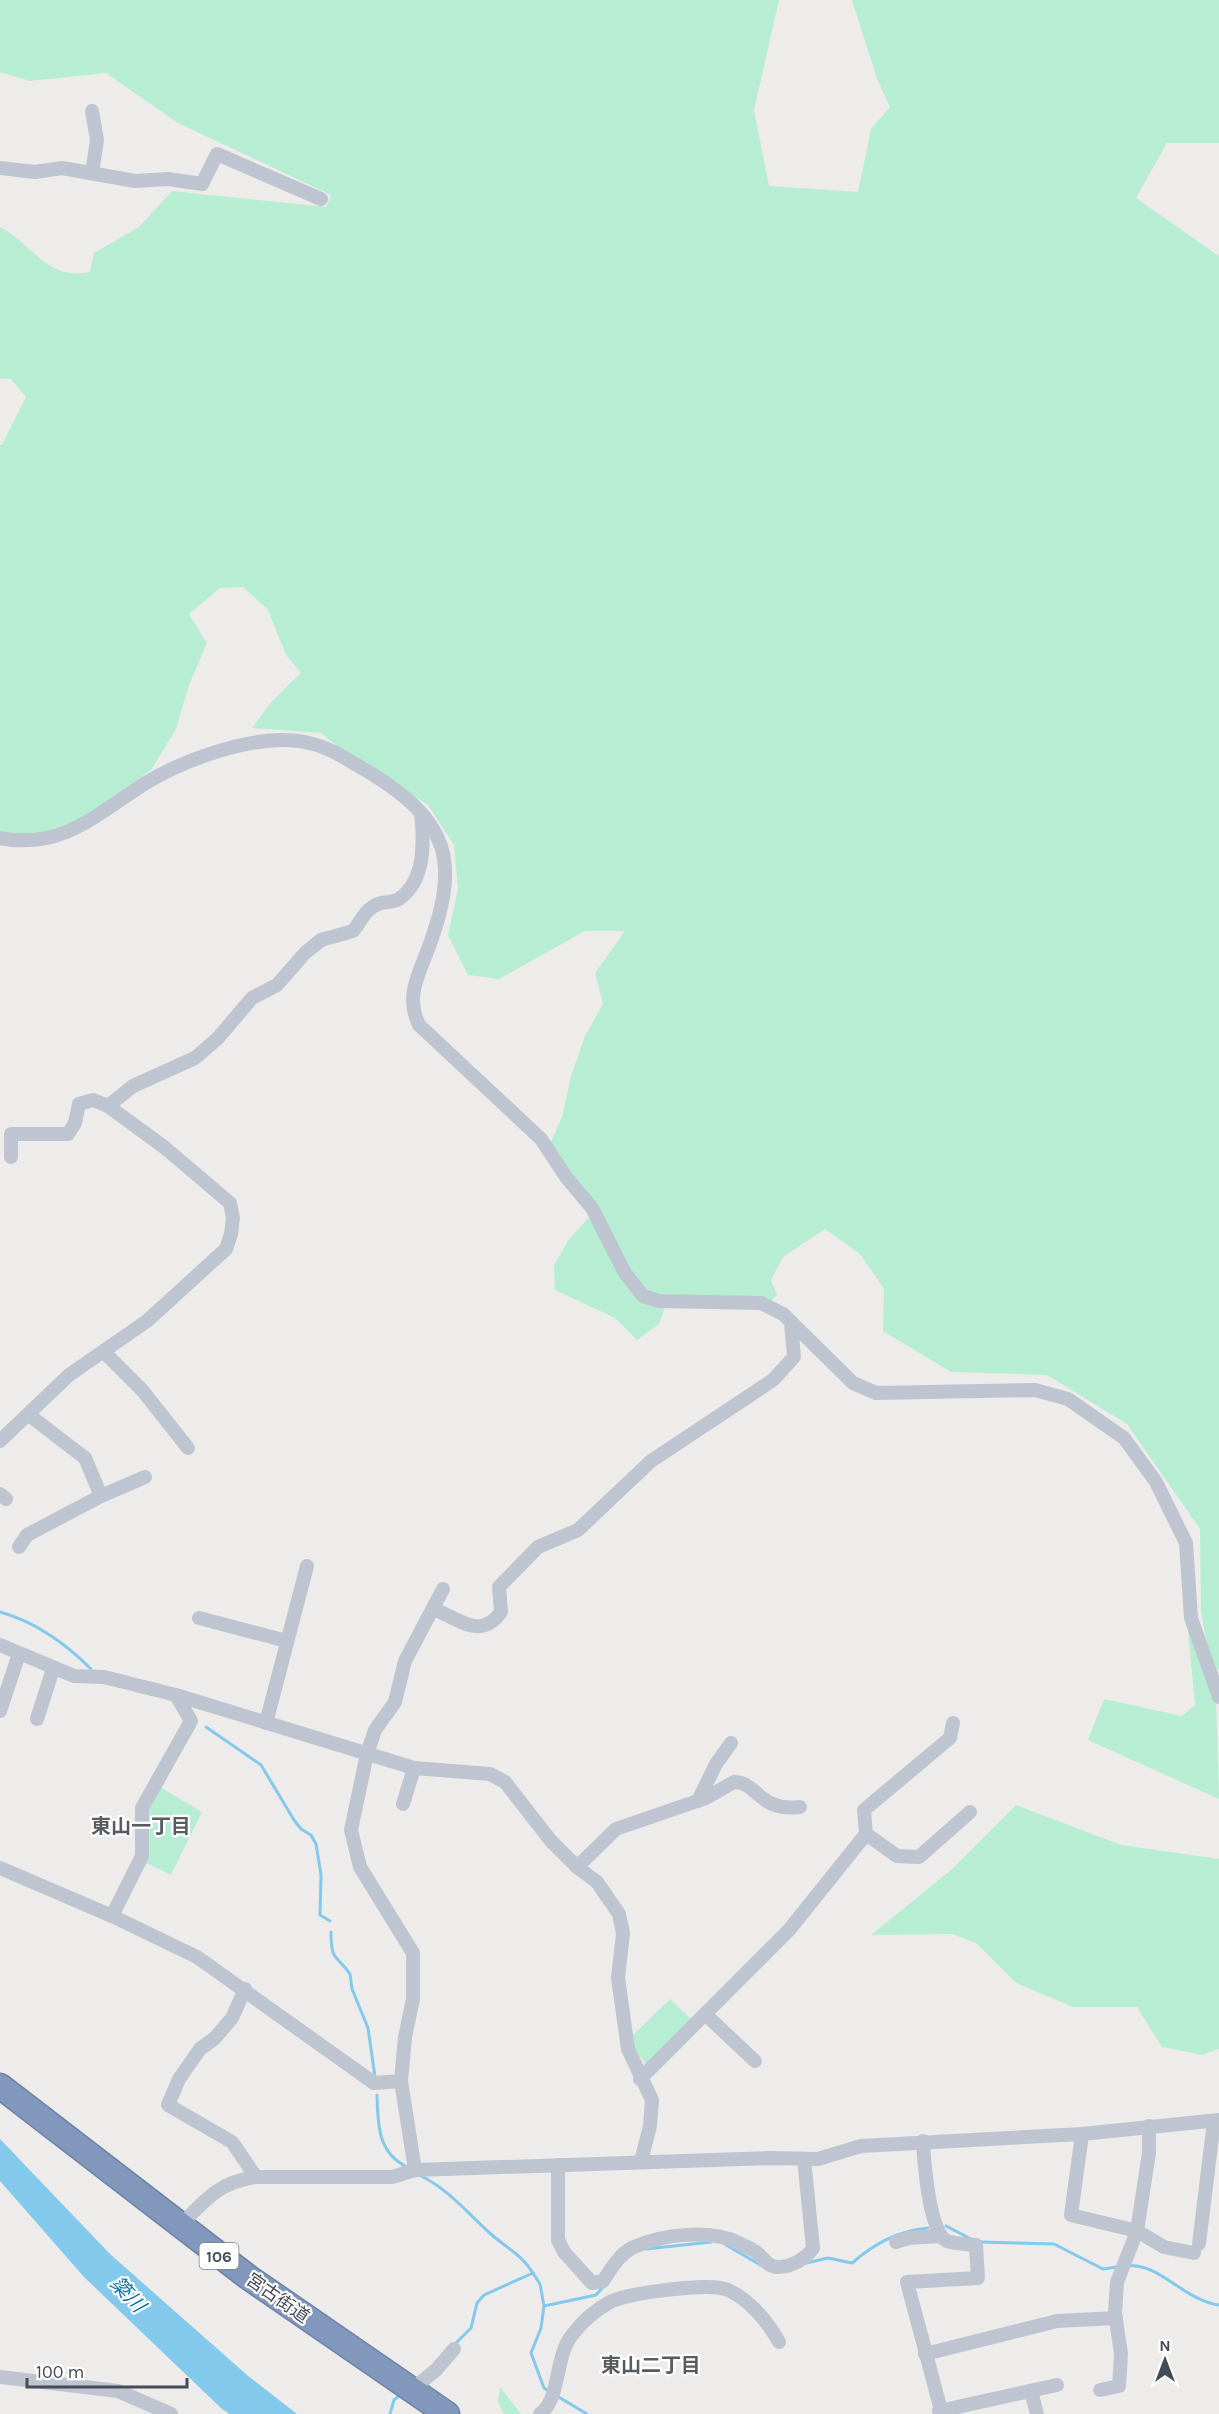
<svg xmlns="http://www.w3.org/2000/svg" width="1219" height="2414" font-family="Karla,'Noto Sans JP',sans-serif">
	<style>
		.green { fill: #b7eed3 }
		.water { fill: #83c9ec }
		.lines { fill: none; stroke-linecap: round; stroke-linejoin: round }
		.stream { stroke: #83c9ec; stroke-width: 3 }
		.highway-casing { stroke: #6d82a7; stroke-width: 27 }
		.street { stroke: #bec5d1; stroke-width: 14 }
		.highway { stroke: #8197bc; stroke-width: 24 }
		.labels { text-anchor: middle; stroke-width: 4.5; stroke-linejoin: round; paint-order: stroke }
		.shield { fill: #fff; stroke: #7c828a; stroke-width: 1.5 }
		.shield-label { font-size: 16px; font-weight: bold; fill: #444c58 }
		.street-label { font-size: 18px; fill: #444c58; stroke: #fff }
		.neighbourhood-label { font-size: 20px; font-weight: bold; fill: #585b60; stroke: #fff }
		.water-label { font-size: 20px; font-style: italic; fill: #0b72a4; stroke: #fff }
	</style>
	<rect width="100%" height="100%" fill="#eeebeb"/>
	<g class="green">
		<path d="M0,0H779L754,110L769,186L858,192L871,129L890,107L877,79L852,0H1219V143H1167L1136,198L1219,256V1670L1210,1662L1201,1611L1200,1529L1127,1424L1047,1375L951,1372L883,1331L884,1289L860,1254L825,1229L783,1257L771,1280L777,1295L765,1306L667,1302L659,1324L637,1340L615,1318L555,1290L554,1265L570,1238L594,1212L549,1146L562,1117L571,1076L585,1036L603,1004L595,973L625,931H585L499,979L468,975L448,935L458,889L454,845L428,805L350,757L321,733L252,728L273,700L301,673L286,655L268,610L243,587L220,588L189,614L207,643L189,685L176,729L151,770L81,819L44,832L6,837L0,834V445H2L26,397L11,379H0V227C33,244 46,281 90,272L94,253L139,227L172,191L326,207L331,195L178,123L106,73L30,81L0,72Z"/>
		<path d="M1184,1588L1216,1698L1219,1799L1088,1740L1104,1699L1182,1716L1195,1705Z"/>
		<path d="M160,1787L202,1812L171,1875L144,1862L148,1809Z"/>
		<path d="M1016,1805L1121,1845L1219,1859V2049L1202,2055L1162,2047L1137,2007H1073L1016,1983L976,1943L952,1934L871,1935L951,1870Z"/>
		<path d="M670,1999L692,2020L648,2066L634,2050L632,2036Z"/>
		<path d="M500,2387L521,2414H504L498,2402Z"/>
	</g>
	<path class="water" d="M0,2139L110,2254L247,2375L297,2414H230L222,2409L84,2277L0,2181Z"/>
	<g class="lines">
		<g class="stream">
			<path d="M0,1612C36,1622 65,1643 91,1669"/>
			<path d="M206,1727L261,1765L294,1820L301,1829L311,1835L316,1844L321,1875L320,1915L330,1921"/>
			<path d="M331,1932C331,1962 336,1954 350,1974L352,1989L368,2028L375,2077"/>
			<path d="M377,2095C378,2124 377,2152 407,2167"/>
			<path d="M419,2175C449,2189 468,2214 492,2235C507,2248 523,2256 533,2273"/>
			<path d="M946,2226L971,2239"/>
			<path d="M980,2242L1054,2244L1103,2269L1117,2267"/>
			<path d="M726,2245L764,2267"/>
			<path d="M646,2249L711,2242"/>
			<path d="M806,2263L828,2258L852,2263C875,2243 898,2231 928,2228"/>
			<path d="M1127,2266C1159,2262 1183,2300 1219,2305"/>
			<path d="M544,2306L541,2328L531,2353L544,2388L549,2391"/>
			<path d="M454,2345L471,2328L477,2303L484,2295L533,2273L540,2284L544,2306L596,2295L604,2286"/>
			<path d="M557,2396L587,2414"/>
			<path d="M390,2414L394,2400L399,2396"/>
		</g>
		<defs>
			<path id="highway" d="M0,2086L248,2277L447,2414"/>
		</defs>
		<use href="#highway" class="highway-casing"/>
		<g class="street">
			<path d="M92,111L97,140L92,173"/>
			<path d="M0,168L35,172L62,168L135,181L168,179L202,184L217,154L321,199"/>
			<path d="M0,838C61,850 96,815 144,784C185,759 260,731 309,743C328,747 345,758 362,768C452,821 462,862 425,957C415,982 407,999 419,1025L541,1139L566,1177L592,1208L625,1273L643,1296L659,1301L761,1303L783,1314L853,1383L876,1393L1035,1390L1068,1399L1124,1438L1156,1482L1186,1543L1191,1618L1219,1697"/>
			<path d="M108,1106L133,1086L195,1058L218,1038L252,998L277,985L305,953L321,940L353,931C362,920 366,907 381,903C387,902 394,902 399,899C426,880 424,842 421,813"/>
			<path d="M104,1352L142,1390L188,1448"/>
			<path d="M29,1415L85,1458L101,1496"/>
			<path d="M0,1441L69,1375L147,1321L226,1249L231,1234L233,1218L230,1203L164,1147L108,1106L93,1100L79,1104L75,1123L68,1134H11V1157"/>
			<path d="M0,1494L6,1499"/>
			<path d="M19,1547L27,1535L101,1496L145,1477"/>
			<path d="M434,1609C460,1620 481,1640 501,1612L499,1587L538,1547L578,1530L651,1461L773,1380L794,1357L791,1322"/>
			<path d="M199,1618L287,1641"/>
			<path d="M0,1645L74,1676L104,1677L176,1695L414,1768L490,1774L505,1782L551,1841L577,1867L597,1882L619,1914L623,1933L618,1978L628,2049L652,2100L650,2126L641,2161"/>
			<path d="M0,1711L19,1654"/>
			<path d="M37,1719L53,1669"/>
			<path d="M266,1723L307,1566"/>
			<path d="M698,1801L716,1764L731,1743"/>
			<path d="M403,1804L414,1768"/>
			<path d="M866,1834L897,1856L919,1857L970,1812"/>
			<path d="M577,1867L616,1829L706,1798L734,1782C758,1782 758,1812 800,1807"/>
			<path d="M0,1868L112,1916L197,1957L374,2083L401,2081"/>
			<path d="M112,1916L142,1856V1808L191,1721L176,1695"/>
			<path d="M245,1989L232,2018L215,2038L200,2049L179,2079L168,2105L232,2142L256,2177"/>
			<path d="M705,2014L755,2061"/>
			<path d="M640,2079L789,1930L866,1834L864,1810L950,1738L953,1723"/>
			<path d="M1082,2134L1071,2215L1137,2231L1164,2247L1194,2253"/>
			<path d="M923,2141C924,2160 929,2233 947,2241C955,2244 967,2244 976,2245L978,2278L907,2282L942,2414"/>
			<path d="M558,2165V2240L564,2252L592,2283L603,2281C611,2269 620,2253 634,2247C663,2234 710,2229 739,2243C744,2246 751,2248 756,2252C763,2257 767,2267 778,2267C791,2267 806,2259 813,2248L804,2159"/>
			<path d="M415,2170L401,2081L405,2037L413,1999V1953L360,1867L351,1830L367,1754L375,1730L395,1702L405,1661L443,1589"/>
			<path d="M180,2226C205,2200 219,2182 256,2177H392L415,2170L773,2158L818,2159L861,2146L1082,2134L1219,2120"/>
			<path d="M896,2242L909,2238L941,2236"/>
			<path d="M1199,2244L1214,2121"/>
			<path d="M925,2354L1057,2321L1116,2318"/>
			<path d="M0,2377L118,2391L171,2414"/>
			<path d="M1100,2390L1119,2386L1121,2354L1115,2313L1117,2282L1137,2231L1149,2153V2126"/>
			<path d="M410,2391L436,2370L454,2349"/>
			<path d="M1031,2391L1037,2414"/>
			<path d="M939,2411L1057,2385"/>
			<path d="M540,2414C561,2399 554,2358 572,2335C582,2322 595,2310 610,2302C629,2293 709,2282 728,2290C750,2300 768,2322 779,2342"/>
		</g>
		<use href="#highway" class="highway"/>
	</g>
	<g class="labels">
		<rect class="shield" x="199.5" y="2243" width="39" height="26" rx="4.5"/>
		<g class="shield-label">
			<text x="219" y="2262">106</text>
		</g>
		<g class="street-label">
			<text transform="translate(278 2298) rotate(35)" y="6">宮古街道</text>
		</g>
		<g class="neighbourhood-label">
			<text x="141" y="1833">東山一丁目</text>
			<text x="651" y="2372">東山二丁目</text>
		</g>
		<g class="water-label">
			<text transform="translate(128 2294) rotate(47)" y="7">簗川</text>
		</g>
	</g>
	<g transform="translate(1165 2360)" stroke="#ffffff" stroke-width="4.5" paint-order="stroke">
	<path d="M0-4.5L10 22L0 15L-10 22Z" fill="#444c58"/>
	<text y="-9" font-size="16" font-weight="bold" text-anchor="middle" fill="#444c58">N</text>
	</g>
	<path d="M27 2378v9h160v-9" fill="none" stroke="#444c58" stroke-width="3"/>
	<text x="36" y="2378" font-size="18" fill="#444c58" stroke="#ffffff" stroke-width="4.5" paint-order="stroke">100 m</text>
</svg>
